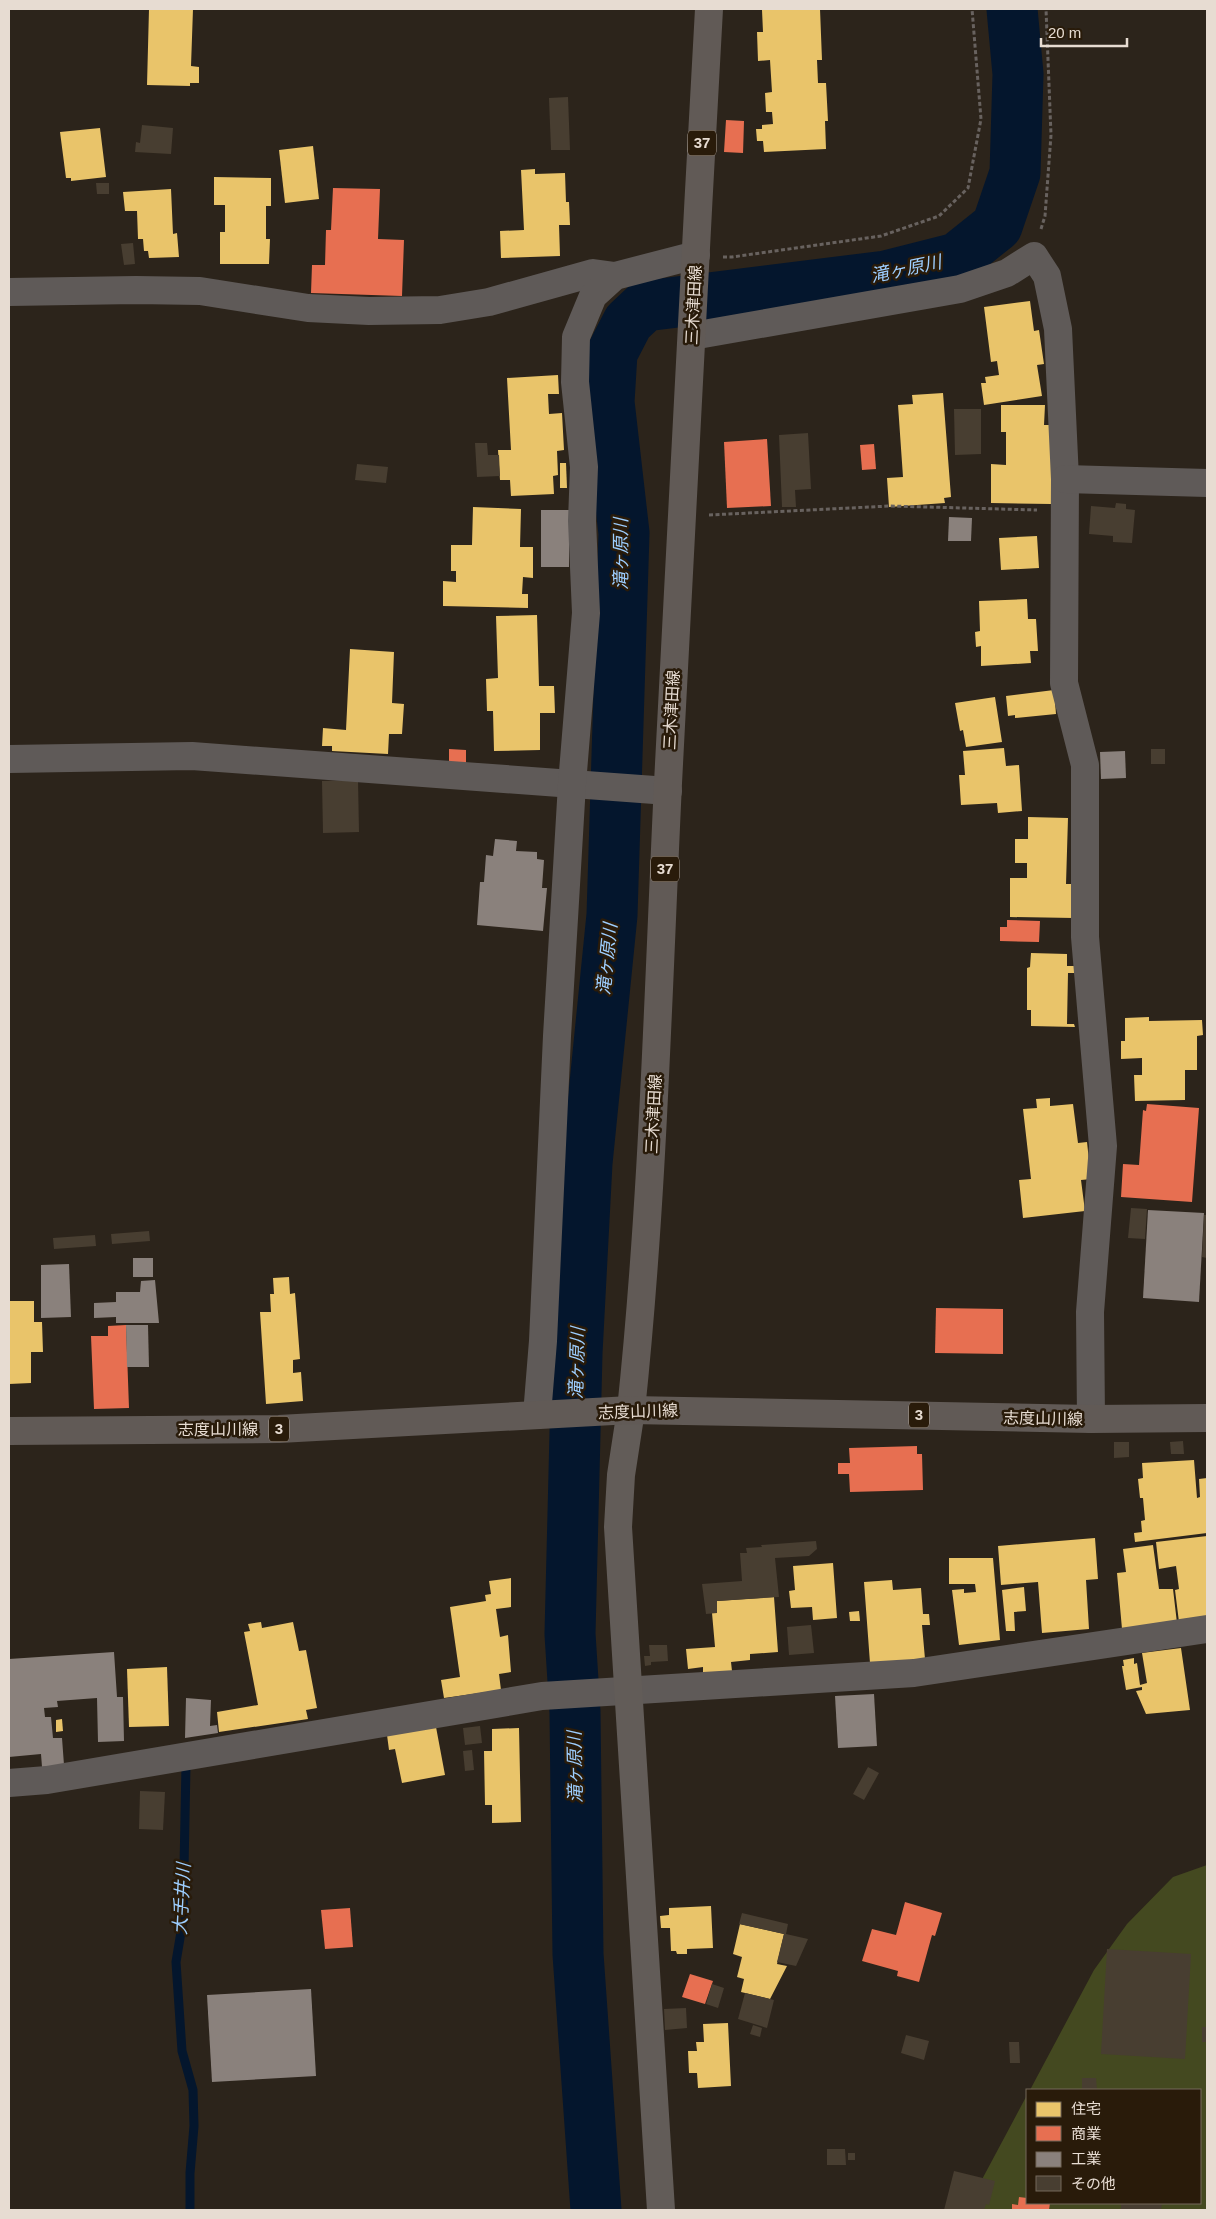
<svg xmlns="http://www.w3.org/2000/svg" width="1216" height="2219" font-family="Helvetica,'Noto Sans JP',sans-serif">
	<style>
		.green { fill: #444920 }
		.homes { fill: #e9c46a }
		.shops { fill: #e76f51 }
		.industry { fill: #8a817c }
		.lines { fill: none; stroke-linecap: round; stroke-linejoin: round }
		.stream { stroke: #04162d; stroke-width: 9 }
		.river { stroke: #04162d; stroke-width: 51 }
		.building { fill: #483e31 }
		.path { stroke: #68625f; stroke-width: 3; stroke-dasharray: 4 2.5; stroke-linecap: butt }
		.street { stroke: #5f5a58; stroke-width: 28 }
		.secondary { stroke: #625c58; stroke-width: 28 }
		.primary { stroke: #615a56; stroke-width: 28 }
		.labels { text-anchor: middle; stroke-width: 5; stroke-linejoin: round; paint-order: stroke }
		.shield { fill: #291b0a; stroke: #aea296; stroke-width: 1 }
		.shield-label { font-size: 15px; font-weight: bold; fill: #e7dcd2 }
		.street-label { font-size: 16px; fill: #e7dcd2; stroke: #291b0a }
		.water-label { font-size: 18px; font-style: italic; fill: #9dceff; stroke: #291b0a }
	</style>
	<rect width="100%" height="100%" fill="#2c241b"/>
	<path class="green" d="M1207,1865V2210H983L979,2185L1027,2095V2203H1200V2090H1030L1094,1970L1127,1924L1173,1877Z"/>
	<g class="homes">
		<path d="M149,9H193L191,66L199,67V83H190V86L147,85Z"/>
		<path d="M820,9L822,60H817L818,83H826L828,121H825L826,149L764,152L763,141H757L756,129H762V125L773,124L772,112H766L765,93L772,92L770,60L758,61L757,32H763L762,10Z"/>
		<path d="M100,128L106,177L71,181V178H66L60,132Z"/>
		<path d="M313,146L319,199L285,203L279,150Z"/>
		<path d="M535,169V174L565,173L566,202H569L570,225H559L560,256L501,258L500,231L524,230L521,170Z"/>
		<path d="M214,177L271,178V206H266V239H270L269,264H220V232H225V205H214Z"/>
		<path d="M171,189L173,234L177,233L179,257L149,258L148,251H144L143,239H138L137,211H125L123,192Z"/>
		<path d="M1030,301L1034,331L1039,330L1044,364L1037,365L1042,396L984,405L981,383H986L985,377L999,375L997,361L991,362L984,307Z"/>
		<path d="M558,375L559,394H548L549,414L562,413L564,450L557,451L558,475L553,476L554,494L511,496L510,480H500L498,450H511L507,378Z"/>
		<path d="M943,393L951,497L944,498L945,503L889,507L887,478L903,477L898,405L913,404L912,395Z"/>
		<path d="M1001,405H1045L1044,425H1052L1051,504L991,503V464L1006,465V432H1001Z"/>
		<path d="M560,463H566L567,488H560Z"/>
		<path d="M473,507L521,509L520,547H533V578L523,577L522,594H528V608L443,606V581L456,582V571H451V545H472Z"/>
		<path d="M1037,536L1039,568L1001,570L999,538Z"/>
		<path d="M1027,599L1028,619H1036L1038,651H1030L1031,663L981,666V646L976,647L975,632L980,631L979,601Z"/>
		<path d="M537,615L539,686H554L555,713H540V750L494,751L493,711H487L486,679L498,678L496,616Z"/>
		<path d="M350,649L394,652L392,703L404,704L402,734H389L388,754L332,751V746H322L323,728L346,730Z"/>
		<path d="M1054,690L1056,714L1015,718V715L1008,716L1006,696Z"/>
		<path d="M995,697L1002,742L966,747L963,730L960,731L955,703Z"/>
		<path d="M1004,748L1006,766L1019,765L1022,811L998,813L997,803L961,805L959,775H965L963,751Z"/>
		<path d="M1028,817L1068,818L1066,884H1072L1074,918L1010,917V878H1027V863H1015V839H1028Z"/>
		<path d="M1031,953L1067,954V966H1075V973H1068L1067,1024H1074L1075,1027L1031,1026V1010H1027V968L1030,967Z"/>
		<path d="M1149,1017V1021L1202,1020L1203,1035L1197,1036V1070H1185V1100L1135,1101L1134,1075H1142V1058L1121,1059V1041H1125V1018Z"/>
		<path d="M1050,1098V1106L1073,1104L1078,1143L1087,1142L1091,1179L1081,1180L1085,1211L1023,1218L1019,1180L1031,1179L1023,1109L1037,1108L1036,1099Z"/>
		<path d="M289,1277L290,1294L295,1293L300,1359L293,1360V1373L301,1372L303,1401L266,1404L260,1312H271L270,1294H274L273,1278Z"/>
		<path d="M9,1301H34V1322H42L43,1352H31V1383L9,1384Z"/>
		<path d="M1194,1460L1197,1498L1200,1497L1199,1479L1207,1478V1533L1135,1542L1134,1533L1142,1532L1141,1521L1145,1520L1143,1498H1140L1138,1479L1143,1478L1142,1463Z"/>
		<path d="M1207,1536V1619L1179,1622L1175,1590L1179,1589L1176,1566L1159,1569L1156,1542Z"/>
		<path d="M1095,1538L1098,1579L1086,1580L1089,1629L1042,1633L1038,1582L1001,1585L998,1546Z"/>
		<path d="M1153,1545L1159,1589H1173L1177,1623L1122,1629L1117,1573L1126,1572L1123,1549Z"/>
		<path d="M949,1558H993L1000,1640L959,1645L952,1590L964,1589V1593L976,1592L975,1584H949Z"/>
		<path d="M833,1563L837,1618L813,1620L812,1607L791,1608L789,1591L795,1590L793,1566Z"/>
		<path d="M511,1578V1607L496,1609L500,1637L508,1635L511,1672L499,1674L501,1690L444,1698L441,1680L460,1677L450,1607L486,1601L485,1595L491,1594L489,1581Z"/>
		<path d="M892,1580L893,1590L921,1588L923,1614H929L930,1625H922L925,1659L870,1663L864,1582Z"/>
		<path d="M1024,1587L1026,1611L1014,1612L1015,1631H1006L1002,1590Z"/>
		<path d="M774,1597L778,1652L750,1654V1660L731,1662L732,1671L703,1673V1667L688,1669L686,1649L715,1647L712,1613H717V1601Z"/>
		<path d="M859,1611L860,1621H850L849,1612Z"/>
		<path d="M261,1622L262,1628L293,1622L299,1651L306,1650L317,1708L306,1710L308,1719L219,1732L217,1712L258,1705L244,1632L250,1631L248,1624Z"/>
		<path d="M1181,1648L1190,1710L1146,1714L1136,1691L1142,1690V1687L1126,1690L1122,1666H1124L1123,1660L1134,1658V1664L1137,1663L1140,1685L1147,1683L1142,1653Z"/>
		<path d="M167,1667L169,1726L129,1727L127,1669Z"/>
		<path d="M62,1719L63,1731L56,1732V1720Z"/>
		<path d="M436,1727L445,1775L402,1783L395,1749L389,1750L387,1735Z"/>
		<path d="M519,1728L521,1822L492,1823V1805H485L484,1751H492V1729Z"/>
		<path d="M711,1906L713,1948L687,1949V1954H677L676,1951H671L670,1928H661L660,1916L669,1915V1908Z"/>
		<path d="M740,1924L784,1934L777,1964L787,1966L770,1999L741,1992L744,1979L737,1977L742,1957L733,1954Z"/>
		<path d="M728,2023L731,2086L698,2088L697,2073H689L688,2051H697L696,2042H704L703,2024Z"/>
	</g>
	<g class="shops">
		<path d="M726,120L744,121L743,153L724,152Z"/>
		<path d="M333,188L380,189L378,239L404,240L402,296L311,293L312,265H325L326,230H331Z"/>
		<path d="M767,439L771,506L727,508L724,442Z"/>
		<path d="M874,444L876,469L862,470L860,445Z"/>
		<path d="M449,749L466,750V763L449,762Z"/>
		<path d="M1007,920L1040,921L1039,942L1000,941V927H1007Z"/>
		<path d="M1147,1104L1199,1108L1192,1202L1121,1197L1123,1164L1139,1165L1143,1110L1146,1111Z"/>
		<path d="M936,1308L1003,1309V1354L935,1353Z"/>
		<path d="M126,1325L129,1408L94,1409L91,1336H108V1326Z"/>
		<path d="M917,1446V1454H922L923,1490L850,1492L849,1474H838V1463H850L849,1448Z"/>
		<path d="M905,1902L942,1913L935,1936L932,1935L919,1982L897,1976L898,1971L862,1961L872,1929L896,1935Z"/>
		<path d="M350,1908L353,1947L325,1949L321,1910Z"/>
		<path d="M690,1974L713,1981L705,2004L682,1997Z"/>
		<path d="M1019,2197L1027,2198V2203H1050L1049,2210H1012V2204L1018,2205Z"/>
	</g>
	<g class="industry">
		<rect x="541" y="510" width="28" height="57"/>
		<path d="M949,517L972,518L971,541H948Z"/>
		<path d="M1125,751L1126,778L1101,779L1100,752Z"/>
		<path d="M495,839L517,841L516,851L537,852V859L544,860L542,888H547L543,931L477,925L480,882H484L486,855L493,856Z"/>
		<path d="M1148,1210L1204,1213L1199,1302L1143,1298Z"/>
		<rect x="133" y="1258" width="20" height="19"/>
		<path d="M69,1264L71,1317L41,1318V1265Z"/>
		<path d="M155,1280L159,1323H116V1317L94,1318V1303L116,1302V1292H140L141,1281Z"/>
		<path d="M126,1325H148L149,1367H127Z"/>
		<path d="M114,1652L117,1697H123L124,1741L98,1742L97,1698L57,1701L58,1707L44,1708L45,1717H51L53,1738H62L64,1765L42,1767L41,1754L9,1757V1659Z"/>
		<path d="M874,1694L877,1746L838,1748L835,1696Z"/>
		<path d="M186,1698L211,1700L210,1726L217,1725L218,1733L185,1738Z"/>
		<path d="M311,1989L316,2076L212,2082L207,1995Z"/>
	</g>
	<g class="lines">
		<path class="stream" d="M181,1765H186L183,1920L176,1962L182,2051L193,2090L194,2126L190,2173V2210"/>
		<path class="river" d="M596,2210L578,1954L575,1712L570,1634L577,1353L587,1163L612,915L624,533L609,402L612,353L628,322L645,306L886,276L957,258L997,226L1015,173L1018,74L1012,9"/>
	</g>
	<g class="building">
		<path d="M568,97L570,150H551L549,98Z"/>
		<path d="M142,125L173,128L171,154L135,152L136,142L140,143Z"/>
		<path d="M96,183H109V194H97Z"/>
		<path d="M133,243L135,264L124,265L121,244Z"/>
		<path d="M954,409H981V454L955,455Z"/>
		<path d="M808,433L811,489L795,490L796,507H782L779,435Z"/>
		<path d="M475,443H487L488,455H499L500,476L477,477Z"/>
		<path d="M357,464L388,467L386,483L355,480Z"/>
		<path d="M1116,503L1126,504V509L1135,510L1132,543L1113,542V536L1089,534L1091,506L1115,508Z"/>
		<rect x="1151" y="749" width="14" height="15"/>
		<path d="M358,780L359,832L323,833L322,781Z"/>
		<path d="M1131,1208L1147,1209L1145,1239L1128,1238Z"/>
		<path d="M1204,1215H1207V1258L1202,1257Z"/>
		<path d="M149,1231L150,1241L112,1244L111,1234Z"/>
		<path d="M95,1235L96,1246L54,1249L53,1238Z"/>
		<path d="M1183,1441L1184,1454H1171L1170,1442Z"/>
		<path d="M1114,1442H1129V1457L1114,1458Z"/>
		<path d="M816,1541L817,1549L809,1556L775,1558L779,1597L717,1601V1613L706,1614L702,1584L742,1581L740,1553H747L746,1548L762,1547L761,1545Z"/>
		<path d="M811,1625L814,1653L789,1655L787,1627Z"/>
		<path d="M649,1645H667L668,1661L651,1662V1665L645,1666L644,1656H650Z"/>
		<path d="M480,1726L482,1743L465,1745L463,1728Z"/>
		<path d="M472,1750L474,1770L465,1771L463,1751Z"/>
		<path d="M868,1767L879,1773L864,1800L853,1794Z"/>
		<path d="M140,1791L165,1792L163,1830L139,1829Z"/>
		<path d="M742,1913L788,1924L786,1934L808,1939L796,1966L777,1962L784,1934L739,1924Z"/>
		<path d="M1107,1949L1191,1954L1185,2059L1101,2054Z"/>
		<path d="M712,1984L724,1988L718,2008L706,2004Z"/>
		<path d="M745,1993L774,2000L767,2028L738,2019Z"/>
		<path d="M686,2008L687,2028L665,2030L664,2009Z"/>
		<path d="M753,2025L762,2028L760,2037L750,2034Z"/>
		<rect x="1202" y="2027" width="5" height="15"/>
		<path d="M906,2035L929,2041L924,2060L901,2053Z"/>
		<path d="M1009,2042H1019L1020,2063H1010Z"/>
		<path d="M1082,2078H1096L1097,2090H1082Z"/>
		<path d="M827,2149H845L846,2165H827Z"/>
		<rect x="848" y="2153" width="7" height="7"/>
		<path d="M954,2171L995,2181L989,2205L986,2204L984,2210H944Z"/>
		<path d="M1121,2203H1162L1161,2210H1121Z"/>
	</g>
	<g class="lines">
		<g class="path">
			<path d="M1041,229L1045,216L1051,135L1046,9"/>
			<path d="M723,257H732L881,236L939,216L968,188L981,119L972,9"/>
			<path d="M709,515L890,506L1037,510"/>
		</g>
		<g class="street">
			<path d="M9,292L136,290L200,291L308,308L369,311L440,310L489,302L593,273L615,276"/>
			<path d="M692,336L960,289L1007,273L1034,256L1047,276L1058,329L1065,479L1064,683L1085,765V937L1103,1146L1090,1312L1091,1419"/>
			<path d="M1065,479L1207,483"/>
			<path d="M9,759L192,756L668,791"/>
			<path d="M537,1415L543,1341L557,1036L572,784L586,613L582,521L584,467L575,382L576,337L593,296L615,276L696,255"/>
			<path d="M9,1783L47,1780L542,1696L914,1673L1207,1629"/>
		</g>
		<path class="secondary" d="M631,1410L621,1475L618,1527L661,2210"/>
		<g class="primary">
			<path d="M631,1410C653,1202 658,993 668,783C680,525 695,267 709,9"/>
			<path d="M9,1431L279,1429L631,1410L1091,1419L1207,1418"/>
		</g>
	</g>
	<g class="labels">
		<g class="shield">
			<rect x="688" y="130.5" width="28" height="25" rx="4"/>
			<rect x="651" y="856.5" width="28" height="25" rx="4"/>
			<rect x="909" y="1402.5" width="20" height="25" rx="4"/>
			<rect x="269" y="1416.5" width="20" height="25" rx="4"/>
		</g>
		<g class="shield-label">
			<text x="702" y="148">37</text>
			<text x="665" y="874">37</text>
			<text x="919" y="1420">3</text>
			<text x="279" y="1434">3</text>
		</g>
		<g class="street-label">
			<text transform="translate(693 305) rotate(-87)" y="6">三木津田線</text>
			<text transform="translate(671 710) rotate(-87)" y="6">三木津田線</text>
			<text transform="translate(653 1114) rotate(-87)" y="6">三木津田線</text>
			<text transform="translate(638 1411) rotate(-2)" y="6">志度山川線</text>
			<text transform="translate(1043 1418) rotate(1)" y="6">志度山川線</text>
			<text x="218" y="1435">志度山川線</text>
		</g>
		<g class="water-label">
			<text transform="translate(906 269) rotate(-12)" y="6">滝ヶ原川</text>
			<text transform="translate(621 554) rotate(-90)" y="6">滝ヶ原川</text>
			<text transform="translate(607 959) rotate(-84)" y="6">滝ヶ原川</text>
			<text transform="translate(577 1363) rotate(-88)" y="6">滝ヶ原川</text>
			<text transform="translate(575 1767) rotate(-91)" y="6">滝ヶ原川</text>
			<text transform="translate(182 1899) rotate(-87)" y="6">大手井川</text>
		</g>
	</g>
	<rect width="1216" height="2219" fill="none" stroke="#e7dcd2" stroke-width="20"/>
	<rect x="1026" y="2089" width="175" height="115" fill="#291b0a" stroke="#75685a"/>
	<rect x="1036" y="2102" width="25" height="15" fill="#e9c46a" stroke="#75685a"/>
	<text x="1071" y="2114" font-size="15" fill="#e7dcd2">住宅</text>
	<rect x="1036" y="2126" width="25" height="15" fill="#e76f51" stroke="#75685a"/>
	<text x="1071" y="2139" font-size="15" fill="#e7dcd2">商業</text>
	<rect x="1036" y="2152" width="25" height="15" fill="#8a817c" stroke="#75685a"/>
	<text x="1071" y="2164" font-size="15" fill="#e7dcd2">工業</text>
	<rect x="1036" y="2176" width="25" height="15" fill="#483e31" stroke="#75685a"/>
	<text x="1071" y="2189" font-size="15" fill="#e7dcd2">その他</text>
	<path d="M1041 38v8h86v-8" fill="none" stroke="#e7dcd2" stroke-width="2.5"/>
	<text x="1048" y="38" font-size="15" fill="#e7dcd2" stroke="#291b0a" stroke-width="4" paint-order="stroke">20 m</text>
</svg>
